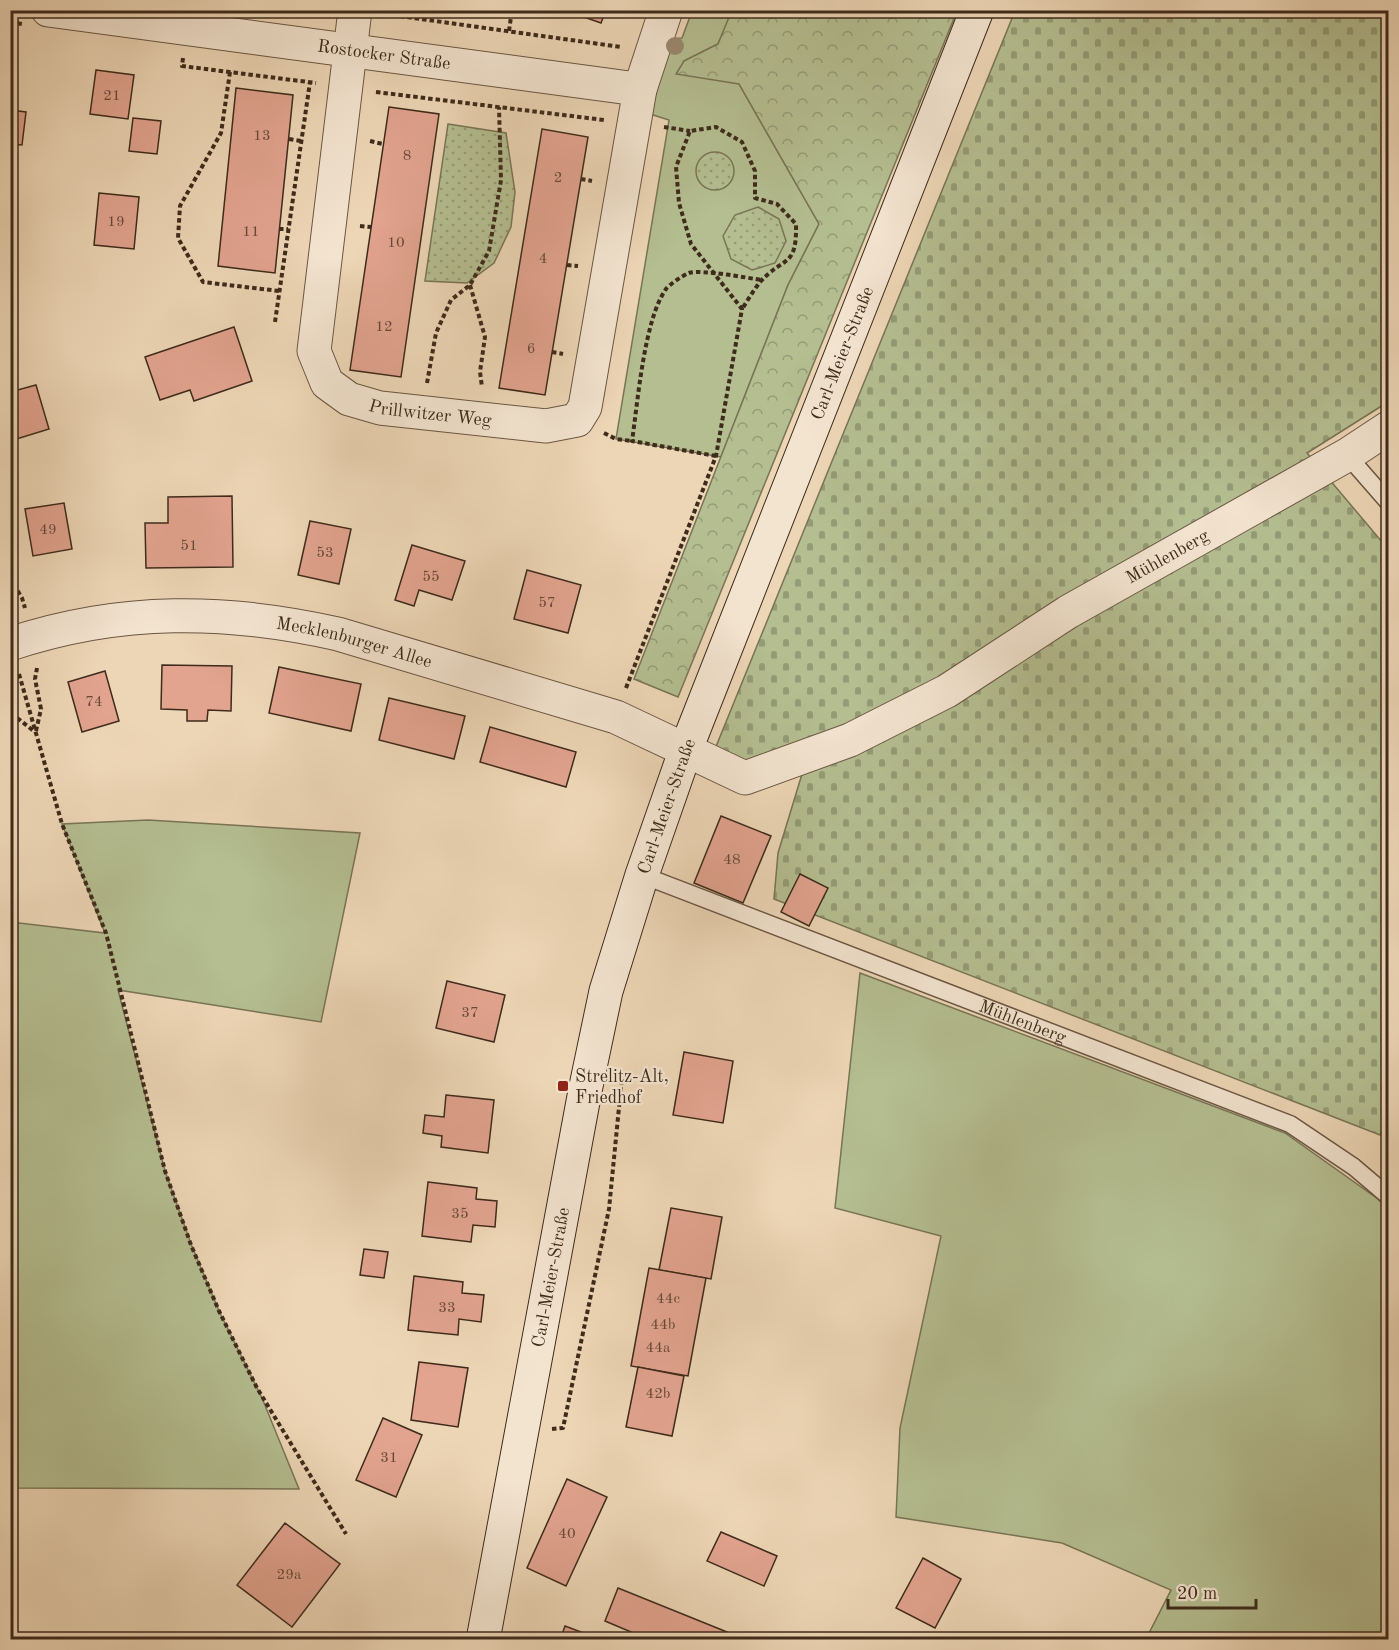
<svg xmlns="http://www.w3.org/2000/svg" width="1399" height="1650" font-family="'Old Standard TT',serif">
	<style>
		.grass { fill: #b4be91; stroke: #797456; stroke-width: 1.5 }
		.forest { fill: url(#forest-crowns); stroke: #797456; stroke-width: 1.5 }
		.cemetery { fill: url(#cemetery-stones); stroke: #797456; stroke-width: 1.5 }
		.park { fill: url(#park-dots); stroke: #797456; stroke-width: 1.5 }
		.building { fill: #e2a38f; stroke: #3e2b1b; stroke-width: 1.5 }
		.lines { fill: none; stroke-linecap: round; stroke-linejoin: round }
		.lane-casing { stroke: #6a5642; stroke-width: 19 }
		.street-casing { stroke: #6a5642; stroke-width: 35 }
		.secondary-casing { stroke: #3e2b1b; stroke-width: 35 }
		.path { stroke: #3e2b1b; stroke-width: 4; stroke-dasharray: 4.5 3; stroke-linecap: butt }
		.lane { stroke: #f3e4d0; stroke-width: 16 }
		.street { stroke: #f3e4d0; stroke-width: 33 }
		.secondary { stroke: #f3e4d0; stroke-width: 33 }
		.tree { fill: #9a886e }
		.poi-dot { fill: #8f2418; stroke: #f3e4d0; stroke-width: 2 }
		.labels { text-anchor: middle; stroke-width: 4.5; stroke-linejoin: round; paint-order: stroke }
		.number-label { font-size: 15px; fill: #674938 }
		.street-label { font-size: 18px; fill: #3e2b1b; stroke: #f3e4d0 }
		.poi-label { font-size: 18px; fill: #3e2b1b; stroke: #f3e4d0; text-anchor: start }
	</style>
	<defs>
		<pattern id="forest-crowns" width="20" height="18" patternUnits="userSpaceOnUse" patternTransform="scale(1.5)"><rect width="20" height="18" fill="#b4be91"/><path d="M2 6a3 3 0 1 1 6 0M12 15a3 3 0 1 1 6 0" fill="none" stroke="#949b76"/></pattern>
		<pattern id="cemetery-stones" width="16" height="16" patternUnits="userSpaceOnUse" patternTransform="scale(1.5)"><rect width="16" height="16" fill="#b4be91"/><path d="M2 7V4a2 2 0 0 1 4 0v3zM10 15v-3a2 2 0 0 1 4 0v3z" fill="#949b76"/></pattern>
		<pattern id="park-dots" width="8" height="8" patternUnits="userSpaceOnUse" patternTransform="scale(1.5)"><rect width="8" height="8" fill="#b4be91"/><path d="M2 2h.1M6 6h.1" fill="none" stroke="#949b76" stroke-width="1.8" stroke-linecap="round"/></pattern>
	</defs>
	<rect width="100%" height="100%" fill="#edd6b6"/>
	<filter id="stains"><feTurbulence type="fractalNoise" baseFrequency=".00333" numOctaves="4"/><feColorMatrix values="0 0 0 0 .2 0 0 0 0 .09 0 0 0 0 .02 0 0 0 .5 -.17"/></filter>
	<radialGradient id="worn" r=".72"><stop offset=".6" stop-color="#630" stop-opacity="0"/><stop offset="1" stop-color="#630" stop-opacity=".3"/></radialGradient>
	<g class="grass">
		<path d="M692,11H732L718,44L684,61L739,84L819,224L788,285L721,457L616,439L669,120L650,114L671,39L682,38Z"/>
		<path d="M148,820L360,833L321,1022L118,990L165,1171L191,1244L219,1311L262,1398L299,1489L11,1488V922L105,933L62,824Z"/>
		<path d="M860,973L1285,1133L1378,1199L1388,1209V1639H1146L1171,1590L1062,1543L896,1517L900,1428L941,1236L835,1208Z"/>
	</g>
	<path class="forest" d="M732,10L957,11L678,697L634,679L788,285L819,224L739,84L676,74L684,61L718,44Z"/>
	<path class="cemetery" d="M1015,11H1388V402L1307,453L1388,549V1115L1380,1135L774,899L778,853L802,774L711,759Z"/>
	<g class="park">
		<path d="M448,124L506,133L515,192L511,227L494,263L467,283L425,281Z"/>
		<circle cx="715" cy="171" r="19"/>
		<path d="M758,207L779,219L786,241L775,263L752,270L731,259L723,236L735,215Z"/>
	</g>
	<g class="building">
		<path d="M564,10H606L601,23Z"/>
		<path d="M96,70L134,75L128,119L90,114Z"/>
		<path d="M236,88L293,95L275,273L218,266Z"/>
		<path d="M389,107L439,114L401,377L350,370Z"/>
		<path d="M10,110L26,112L22,145L10,144Z"/>
		<path d="M133,118L161,121L157,154L129,151Z"/>
		<path d="M542,129L588,137L545,395L499,388Z"/>
		<path d="M99,193L139,197L134,249L94,245Z"/>
		<path d="M234,327L252,381L194,401L190,390L160,400L145,357Z"/>
		<path d="M36,385L49,429L10,441V392Z"/>
		<path d="M232,496L233,567L146,568L145,523H168V497Z"/>
		<path d="M64,503L72,549L33,556L25,509Z"/>
		<path d="M310,521L351,529L339,584L298,575Z"/>
		<path d="M412,545L465,561L452,600L419,590L414,606L395,600Z"/>
		<path d="M527,570L581,585L568,633L514,619Z"/>
		<path d="M162,665L232,666L231,711L208,710L207,721H187V710L161,709Z"/>
		<path d="M279,667L361,684L351,731L269,713Z"/>
		<path d="M105,671L119,721L82,732L68,682Z"/>
		<path d="M389,698L465,716L454,759L379,740Z"/>
		<path d="M490,727L576,752L566,787L480,762Z"/>
		<path d="M721,816L771,836L743,903L694,883Z"/>
		<path d="M800,874L828,888L809,926L781,912Z"/>
		<path d="M447,981L505,995L494,1042L436,1028Z"/>
		<path d="M684,1052L733,1061L723,1123L673,1115Z"/>
		<path d="M446,1095L494,1100L488,1153L441,1147L442,1136L423,1133L425,1115L444,1117Z"/>
		<path d="M428,1182L477,1188L476,1199L497,1201L495,1227L473,1225L471,1242L422,1236Z"/>
		<path d="M671,1208L722,1217L711,1279L659,1270Z"/>
		<path d="M364,1249L388,1252L384,1278L360,1275Z"/>
		<path d="M649,1268L706,1278L688,1376L631,1366Z"/>
		<path d="M414,1276L463,1282L462,1293L484,1295L481,1322L459,1319L458,1335L408,1330Z"/>
		<path d="M419,1362L468,1368L458,1427L411,1420Z"/>
		<path d="M638,1367L684,1376L672,1436L626,1427Z"/>
		<path d="M383,1418L422,1435L396,1497L356,1480Z"/>
		<path d="M567,1479L607,1497L566,1586L527,1568Z"/>
		<path d="M285,1523L340,1564L292,1627L237,1585Z"/>
		<path d="M721,1532L777,1556L764,1586L707,1561Z"/>
		<path d="M923,1558L961,1579L935,1628L896,1608Z"/>
		<path d="M618,1588L727,1632L724,1640H650L605,1621Z"/>
		<path d="M565,1626L602,1640H560Z"/>
	</g>
	<g class="lines">
		<defs>
			<g id="lane">
				<path d="M1347,455L1388,502"/>
				<path id="s1" d="M642,875L1290,1124L1354,1167L1388,1196"/>
			</g>
			<g id="street">
				<path id="s2" d="M48,10C244,35 440,62 637,89H640L666,10"/>
				<path id="s3" d="M355,10L314,351L327,383L349,399L380,408L546,426L577,420L585,407L640,89"/>
				<path id="s4" d="M10,644C121,607 226,609 338,634L616,717L745,778L850,740L947,691L1068,612L1347,455L1388,428"/>
			</g>
			<g id="secondary">
				<path id="s5" d="M483,1640L585,1091L606,991L642,875L686,749L977,10"/>
			</g>
		</defs>
		<use href="#lane" class="lane-casing"/>
		<use href="#street" class="street-casing"/>
		<use href="#secondary" class="secondary-casing"/>
		<g class="path">
			<path d="M385,14L621,47"/>
			<path d="M10,22L22,24"/>
			<path d="M509,31L512,10"/>
			<path d="M183,58L182,66L316,83"/>
			<path d="M230,72L221,133L180,206L178,238L203,282L279,291"/>
			<path d="M376,92L604,120"/>
			<path d="M664,127L690,131"/>
			<path d="M289,139L301,141"/>
			<path d="M370,141L383,144"/>
			<path d="M581,179L592,181"/>
			<path d="M360,226L371,227"/>
			<path d="M279,229H288"/>
			<path d="M567,265L578,266"/>
			<path d="M470,285L485,337L480,372L482,387"/>
			<path d="M275,322L310,82"/>
			<path d="M552,352L563,354"/>
			<path d="M427,383L436,333L451,300L470,285L489,251L501,180L499,107"/>
			<path d="M604,433L616,439L632,441"/>
			<path d="M716,456L632,441C638,401 644,320 666,289C670,284 682,276 689,273C701,269 747,278 762,280"/>
			<path d="M10,578L22,598L25,608"/>
			<path d="M19,674L62,824L106,933L165,1171L191,1245L219,1311L257,1388L346,1534"/>
			<path d="M626,688L716,456L742,309L691,244L679,203L676,167L690,131L716,127L742,142L755,171V198L777,204L796,224C797,268 784,256 761,281C754,289 748,300 742,309"/>
			<path d="M10,705L16,717L35,732"/>
			<path d="M36,731L41,709L35,679L37,668"/>
			<path d="M552,1429L563,1428L609,1209L622,1077"/>
		</g>
		<use href="#lane" class="lane"/>
		<use href="#street" class="street"/>
		<use href="#secondary" class="secondary"/>
	</g>
	<circle class="tree" cx="675" cy="46" r="9"/>
	<rect class="poi-dot" x="557" y="1080" width="12" height="12" rx="3"/>
	<g class="labels">
		<g class="number-label">
			<text x="112" y="100">21</text>
			<text x="262" y="140">13</text>
			<text x="407" y="160">8</text>
			<text x="558" y="182">2</text>
			<text x="116" y="226">19</text>
			<text x="251" y="236">11</text>
			<text x="396" y="247">10</text>
			<text x="543" y="263">4</text>
			<text x="384" y="331">12</text>
			<text x="531" y="353">6</text>
			<text x="48" y="534">49</text>
			<text x="189" y="550">51</text>
			<text x="325" y="557">53</text>
			<text x="431" y="581">55</text>
			<text x="547" y="607">57</text>
			<text x="94" y="706">74</text>
			<text x="732" y="864">48</text>
			<text x="470" y="1017">37</text>
			<text x="460" y="1218">35</text>
			<text x="668" y="1303">44c</text>
			<text x="447" y="1312">33</text>
			<text x="663" y="1329">44b</text>
			<text x="658" y="1352">44a</text>
			<text x="658" y="1398">42b</text>
			<text x="389" y="1462">31</text>
			<text x="567" y="1538">40</text>
			<text x="289" y="1579">29a</text>
		</g>
		<g class="street-label">
			<text dy="6" stroke="none"><textPath href="#s2" startOffset="339">Rostocker Straße</textPath></text>
			<text dy="6" stroke="none"><textPath href="#s5" startOffset="1341">Carl-Meier-Straße</textPath></text>
			<text dy="6" stroke="none"><textPath href="#s3" startOffset="488">Prillwitzer Weg</textPath></text>
			<text dy="6" stroke="none"><textPath href="#s4" startOffset="1244">Mühlenberg</textPath></text>
			<text dy="6" stroke="none"><textPath href="#s4" startOffset="350">Mecklenburger Allee</textPath></text>
			<text dy="6" stroke="none"><textPath href="#s5" startOffset="855">Carl-Meier-Straße</textPath></text>
			<text dy="6" stroke="none"><textPath href="#s1" startOffset="408">Mühlenberg</textPath></text>
			<text dy="6" stroke="none"><textPath href="#s5" startOffset="369">Carl-Meier-Straße</textPath></text>
		</g>
		<g class="poi-label">
			<text x="575" y="1082">Strelitz-Alt,<tspan x="575" dy="21">Friedhof</tspan></text>
		</g>
	</g>
	<rect width="1399" height="1650" fill="none" stroke="#edd6b6" stroke-width="36"/>
	<rect x="12" y="12" width="1375" height="1626" fill="none" stroke="#3e2b1b" stroke-width="3"/>
	<rect x="18" y="18" width="1363" height="1614" fill="none" stroke="#3e2b1b" stroke-width="1.5"/>
	<path d="M1168 1599v9h88v-9" fill="none" stroke="#3e2b1b" stroke-width="3"/>
	<text x="1177" y="1599" font-size="18" fill="#3e2b1b" stroke="#f3e4d0" stroke-width="4.5" paint-order="stroke">20 m</text>
	<rect width="100%" height="100%" filter="url(#stains)"/>
	<rect width="100%" height="100%" fill="url(#worn)"/>
</svg>
